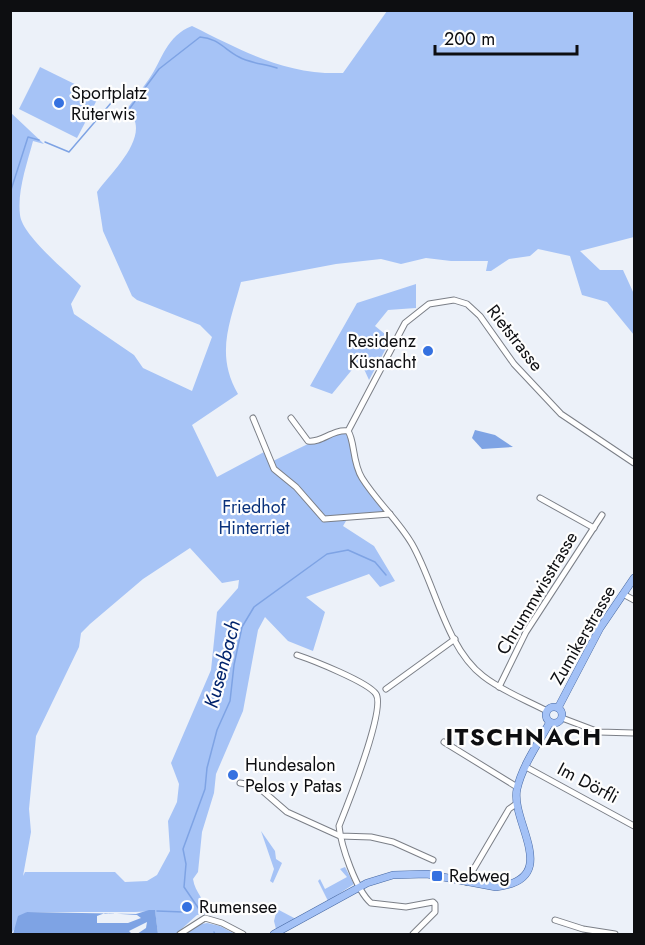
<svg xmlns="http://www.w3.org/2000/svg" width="645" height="945" font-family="Jost,sans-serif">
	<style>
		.green { fill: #a6c3f6; fill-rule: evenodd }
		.water { fill: #7ea3e4; fill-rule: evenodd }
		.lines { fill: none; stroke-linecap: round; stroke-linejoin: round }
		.stream { stroke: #7ea3e4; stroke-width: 1.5 }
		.minor-casing { stroke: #7b7f87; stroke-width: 7 }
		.major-casing { stroke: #4768a2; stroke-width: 8 }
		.minor { stroke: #fff; stroke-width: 5 }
		.major { stroke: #a3c1f6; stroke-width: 7 }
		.poi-dot { fill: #3571e0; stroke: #fefefe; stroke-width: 2 }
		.labels { text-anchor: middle; stroke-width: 4.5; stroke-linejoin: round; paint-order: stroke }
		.poi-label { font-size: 18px; fill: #0d0e11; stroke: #fefefe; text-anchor: start }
		.street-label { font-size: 18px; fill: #0d0e11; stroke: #fefefe }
		.park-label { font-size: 18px; fill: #0a327c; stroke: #fefefe }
		.water-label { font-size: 20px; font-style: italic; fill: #00236c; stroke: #fefefe }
		.district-label { font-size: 24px; font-weight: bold; letter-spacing: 1.5px; fill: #0d0e11; stroke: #fefefe }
	</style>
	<rect width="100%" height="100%" fill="#ecf1f9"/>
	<g class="green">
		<path d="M387,11H634V237L580,251L600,270H623L634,294V335L607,302L582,295L570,256L538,249L530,256L509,259L491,271H486L488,261H451L426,258L401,264L381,259L336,264L241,282C230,323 215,354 238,394L192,425L217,477L266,451L271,462L312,442L348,431L362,478L390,514L344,519L346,521L343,526L374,546L395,581L380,587L369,574L306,597L325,612L313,651L288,641L265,617L258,630L243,711L216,774L214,793L202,832L198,872L193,879C195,893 206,900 207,914L197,915L176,934H158L155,911L135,912H27L11,934L10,112L44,144L33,141C27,164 17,191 20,215C22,235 66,271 81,286L71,304L74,314L134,355L143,368L192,391L212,337L200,325L137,300L132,296L103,231L97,192C113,170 154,134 127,109C134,99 142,89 149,79C163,59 166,36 192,26C243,51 285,75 343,73ZM190,548L222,583L239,580L238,588L217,612L211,670L171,763L179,784L177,802L168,821L170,851L157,875L147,881L125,882L115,872H25L23,876L31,832L29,809L36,736L79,647L81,633L90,624L143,579Z"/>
		<path d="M40,67L99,96L77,138L19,109Z"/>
		<path d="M416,284V308L388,310L375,326L391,339L369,380L360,360L332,394L310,386L357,303Z"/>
		<path d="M261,831L275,851L276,859L282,863L273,883L270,881L274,869Z"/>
		<path d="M345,867L354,884L328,901L318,881L320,879L325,889L347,877L340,869Z"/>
		<path d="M277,909L296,919L276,929L274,921Z"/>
		<path d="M207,923L220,926L235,934H186L197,925Z"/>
	</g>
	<g class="water">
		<path d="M475,430L495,435L513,447L482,449L472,438Z"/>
		<path d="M149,910H155L158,934H137L146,928L147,922L129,931L132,934H13L18,916L27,912L136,914ZM105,913L137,915L141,918L128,923H97V916Z"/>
	</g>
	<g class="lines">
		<g class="stream">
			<path d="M130,108L159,69L200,37C218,38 225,50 239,57C249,63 265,64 277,68"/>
			<path d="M45,142L69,152L111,103"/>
			<path d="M10,193L28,137L39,140"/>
			<path d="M157,911L183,912"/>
			<path d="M201,912L184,887L186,864L183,849L205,789L207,768L217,730L230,701L234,665L242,627L254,607L327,554L348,550L375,562L386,575"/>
			<path d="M214,932L215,934"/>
		</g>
		<defs>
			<g id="minor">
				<path d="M253,418L274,469L296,487L324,519L390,514"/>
				<path d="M291,418L308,441C322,443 332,429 348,431C355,441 352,462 362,478C377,502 398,520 412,544C435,584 446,648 483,676C502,691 526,700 547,711"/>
				<path d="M348,431L405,323L429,304L454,300L467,304L480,316L514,364L561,414L634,463"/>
				<path d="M540,498L594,528"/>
				<path d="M623,594L634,600"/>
				<path d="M297,655C312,660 368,682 376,694C386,709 347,806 339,826C341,846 356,890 371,903L406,907L433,902L435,904V912L413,934"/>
				<path d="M499,687L526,632L602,515"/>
				<path d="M386,689L455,639"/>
				<path d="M562,718L599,732L634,733"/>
				<path d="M444,742L517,787"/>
				<path d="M526,767L634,826"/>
				<path d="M240,783L257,786L287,812L340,836L371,837L393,842L433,860"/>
				<path d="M466,882L509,809L516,804"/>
				<path d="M555,920L583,929L615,934"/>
				<path d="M180,934L205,918L222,923L243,934"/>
			</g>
			<g id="major">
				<circle cx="554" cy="715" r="8"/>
				<path d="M558,708L600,628L634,578"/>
				<path d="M274,934L367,883L393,875L427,874L496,887C563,879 510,822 517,789C522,766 539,742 550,722"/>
			</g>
		</defs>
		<use href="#minor" class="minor-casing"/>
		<use href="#major" class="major-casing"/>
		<use href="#minor" class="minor"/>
		<use href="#major" class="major"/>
	</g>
	<g class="poi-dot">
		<circle cx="59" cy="103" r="6"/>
		<circle cx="428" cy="351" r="6"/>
		<circle cx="233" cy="775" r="6"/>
		<rect x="431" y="870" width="12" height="12" rx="3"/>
		<circle cx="187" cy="907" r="6"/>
	</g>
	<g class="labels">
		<g class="poi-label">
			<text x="71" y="99">Sportplatz<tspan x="71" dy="21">Rüterwis</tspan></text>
			<text x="416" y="347" text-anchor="end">Residenz<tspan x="416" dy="21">Küsnacht</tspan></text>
			<text x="245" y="771">Hundesalon<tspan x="245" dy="21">Pelos y Patas</tspan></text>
			<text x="449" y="882">Rebweg</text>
			<text x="199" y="913">Rumensee</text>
		</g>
		<g class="street-label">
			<text transform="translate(515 338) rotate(52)" y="6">Rietstrasse</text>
			<text transform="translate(537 593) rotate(-59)" y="6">Chrummwisstrasse</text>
			<text transform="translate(583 635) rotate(-60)" y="6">Zumikerstrasse</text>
			<text transform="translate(588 783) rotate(28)" y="6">Im Dörfli</text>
		</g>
		<g class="park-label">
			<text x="254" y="513">Friedhof<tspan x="254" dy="21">Hinterriet</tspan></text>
		</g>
		<g class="water-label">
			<text transform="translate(222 664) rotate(-75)" y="7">Kusenbach</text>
		</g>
		<g class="district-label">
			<text x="524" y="745">ITSCHNACH</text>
		</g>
	</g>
	<rect width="645" height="945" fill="none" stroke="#0d0e11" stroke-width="24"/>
	<path d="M435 45v9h142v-9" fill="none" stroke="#0d0e11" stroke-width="3"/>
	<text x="444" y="45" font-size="18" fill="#0d0e11" stroke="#fefefe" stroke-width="4.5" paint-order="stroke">200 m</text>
</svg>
